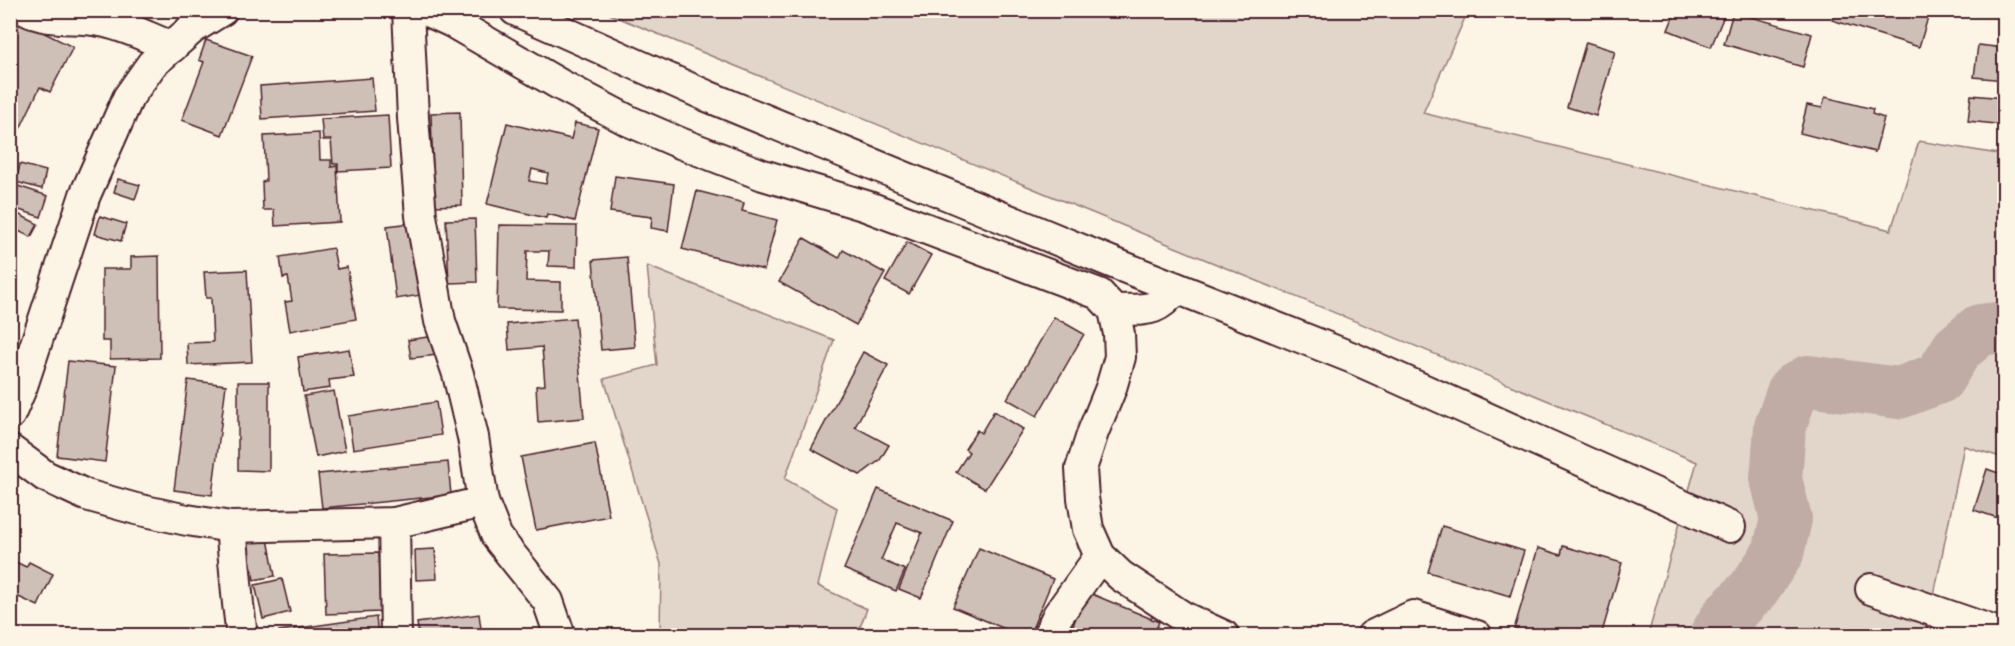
<svg xmlns="http://www.w3.org/2000/svg" width="2015" height="646" font-family="Mynerve,sans-serif">
	<style>
		.green { fill: #e2d5ca; stroke: #967a7a; stroke-width: 1.5 }
		.lines { fill: none; stroke-linecap: round; stroke-linejoin: round }
		.river { stroke: #c0aca5; stroke-width: 52 }
		.building { fill: #cfc0b7; stroke: #4a1f2b; stroke-width: 1.5; fill-rule: evenodd }
		.minor-casing { stroke: #4a1f2b; stroke-width: 34 }
		.minor { stroke: #fcf5e5; stroke-width: 30 }
	</style>
	<rect width="100%" height="100%" fill="#fcf5e5"/>
	<filter id="ink" filterUnits="userSpaceOnUse"><feTurbulence type="fractalNoise" baseFrequency=".0167" numOctaves="2"/><feDisplacementMap in="SourceGraphic" scale="12" xChannelSelector="R" yChannelSelector="G"/><feConvolveMatrix kernelMatrix="1 2 1 2 8 2 1 2 1" color-interpolation-filters="sRGB"/></filter>
	<g filter="url(#ink)">
		<g class="green">
			<path d="M602,11H1468L1423,113L1891,230L1919,141L2004,155V458L1964,446L1926,635H1648L1697,462Z"/>
			<path d="M647,266L834,340L785,479L837,508L818,586L867,609L857,635H660L661,564L604,379L657,365Z"/>
		</g>
		<g class="lines">
			<path class="river" d="M1715,636L1726,618L1753,590L1778,553L1786,519L1776,479L1780,427L1793,390L1808,381L1899,393L1939,378L1957,349L1980,330L2004,327"/>
		</g>
		<g class="building">
			<path d="M1676,10L1726,11L1711,47L1668,30Z"/>
			<path d="M1835,10H1929L1930,11L1919,47L1832,20Z"/>
			<path d="M1733,12L1812,34L1803,67L1724,44Z"/>
			<path d="M10,16L73,47L50,92L40,87L18,133L10,129Z"/>
			<path d="M206,40L252,56L222,135L182,120L204,62L199,60Z"/>
			<path d="M1586,42L1615,51L1596,116L1567,107Z"/>
			<path d="M1978,45L2004,48V80L1974,77Z"/>
			<path d="M372,78L375,111L262,119L260,86Z"/>
			<path d="M1971,95L2004,98V125L1968,121Z"/>
			<path d="M1825,97L1873,109L1872,114L1884,118L1875,152L1800,133L1807,105L1822,108Z"/>
			<path d="M460,112L462,205L434,206L431,113Z"/>
			<path d="M388,115L391,168L338,171V164H333L331,140H323L321,119Z"/>
			<path d="M507,123L571,139L575,123L598,128L575,221L547,214L546,218L487,204ZM532,169L548,173L546,184L529,181Z"/>
			<path d="M319,133L320,160H331V167L337,166L340,222L275,226L274,210H263L262,182L266,181L264,136Z"/>
			<path d="M20,164L46,171L42,189L16,182Z"/>
			<path d="M615,176L674,184L668,231L651,228L652,217L610,212Z"/>
			<path d="M118,179L140,185L135,199L114,192Z"/>
			<path d="M15,185L48,196L41,217L10,207V197Z"/>
			<path d="M697,191L744,203L742,211L777,220L764,270L682,249Z"/>
			<path d="M10,210L38,224L31,237L10,227Z"/>
			<path d="M100,216L126,224L121,241L95,234Z"/>
			<path d="M475,219L477,282L449,283L446,220Z"/>
			<path d="M411,223L421,295L396,299L387,226Z"/>
			<path d="M499,225L577,226L576,267L548,266L549,251H527L526,281L561,282V310L497,309Z"/>
			<path d="M804,238L839,258L843,250L885,273L856,325L779,282Z"/>
			<path d="M907,242L931,255L909,294L885,281Z"/>
			<path d="M333,248L337,269L347,267L356,319L290,331L285,302L292,301L288,277L283,278L280,257Z"/>
			<path d="M159,256L160,358L110,359V341H102V269H131V257Z"/>
			<path d="M627,257L635,347L601,350L593,260Z"/>
			<path d="M247,270L252,362L188,365L187,343L213,342L211,298H206L204,272Z"/>
			<path d="M1054,317L1084,334L1037,416L1007,399Z"/>
			<path d="M575,318L584,418L538,422L536,386L545,385L542,347L509,350L507,324Z"/>
			<path d="M434,336L437,355L411,358L408,340Z"/>
			<path d="M349,349L354,377L329,380L330,388L303,392L298,357Z"/>
			<path d="M863,352L888,365L855,427L889,445L880,460L860,475L811,449Z"/>
			<path d="M68,361L116,366L105,462L57,456Z"/>
			<path d="M188,380L226,385L212,495L174,490Z"/>
			<path d="M238,382H269V471L238,470Z"/>
			<path d="M334,391L345,451L316,457L304,396Z"/>
			<path d="M436,402L441,435L353,449L348,416Z"/>
			<path d="M994,411L1023,429L985,489L956,472L969,452L965,449L977,430L981,433Z"/>
			<path d="M595,443L609,516L536,530L521,457Z"/>
			<path d="M448,462L451,495L322,508L318,474Z"/>
			<path d="M1987,469L2004,475V515L2000,514L1998,518L1974,510Z"/>
			<path d="M878,489L953,521L921,598L899,589L922,533L897,523L881,560L905,570L896,591L844,569Z"/>
			<path d="M1442,526L1524,551L1510,596L1428,572Z"/>
			<path d="M268,539L275,576L254,580L247,543Z"/>
			<path d="M1563,546L1622,563L1601,636H1522L1513,633L1538,548L1561,555Z"/>
			<path d="M979,548L1053,579L1029,636H1022L953,607Z"/>
			<path d="M435,549L437,579L416,580L415,550Z"/>
			<path d="M378,553L381,612L326,614L324,554Z"/>
			<path d="M10,559L26,567L29,562L53,574L38,606L10,593Z"/>
			<path d="M282,579L290,612L263,619L255,585Z"/>
			<path d="M1087,592L1159,622L1153,636H1057L1060,628L1070,632Z"/>
			<path d="M479,614L482,636H419L417,623Z"/>
			<path d="M376,617L378,636H280L279,631Z"/>
		</g>
		<g class="lines">
			<defs>
				<g id="minor">
					<path d="M26,10C49,22 76,16 100,21C125,25 148,38 172,47"/>
					<path d="M408,10L413,118L421,216L440,321L458,374L473,437L483,502L497,537L548,601L560,636"/>
					<path d="M426,10L452,22L559,84L629,121L680,143L763,175L866,206L1099,294L1114,310L1119,334L1120,357L1111,388L1093,432L1081,469L1083,498L1088,529L1100,556L1121,576L1183,617L1224,636"/>
					<path d="M515,10L707,96L1111,262L1353,358L1730,527"/>
					<path d="M1114,310C1145,309 1156,314 1176,288"/>
					<path d="M10,414L22,386L85,195L128,98L152,64L193,28L222,10"/>
					<path d="M10,450L45,476L86,495L136,509L187,520L231,527L394,523L483,502"/>
					<path d="M394,523L396,636"/>
					<path d="M231,527L238,604L242,636"/>
					<path d="M1871,589L2004,635"/>
					<path d="M1048,636L1058,615L1100,556"/>
					<path d="M1372,636L1413,616L1477,636"/>
				</g>
			</defs>
			<use href="#minor" class="minor-casing"/>
			<use href="#minor" class="minor"/>
		</g>
	</g>
	<rect width="2015" height="646" fill="none" stroke="#fcf5e5" stroke-width="36"/>
	<rect x="18" y="18" width="1979" height="610" fill="none" stroke="#4a1f2b" stroke-width="2" filter="url(#ink)"/>
</svg>
